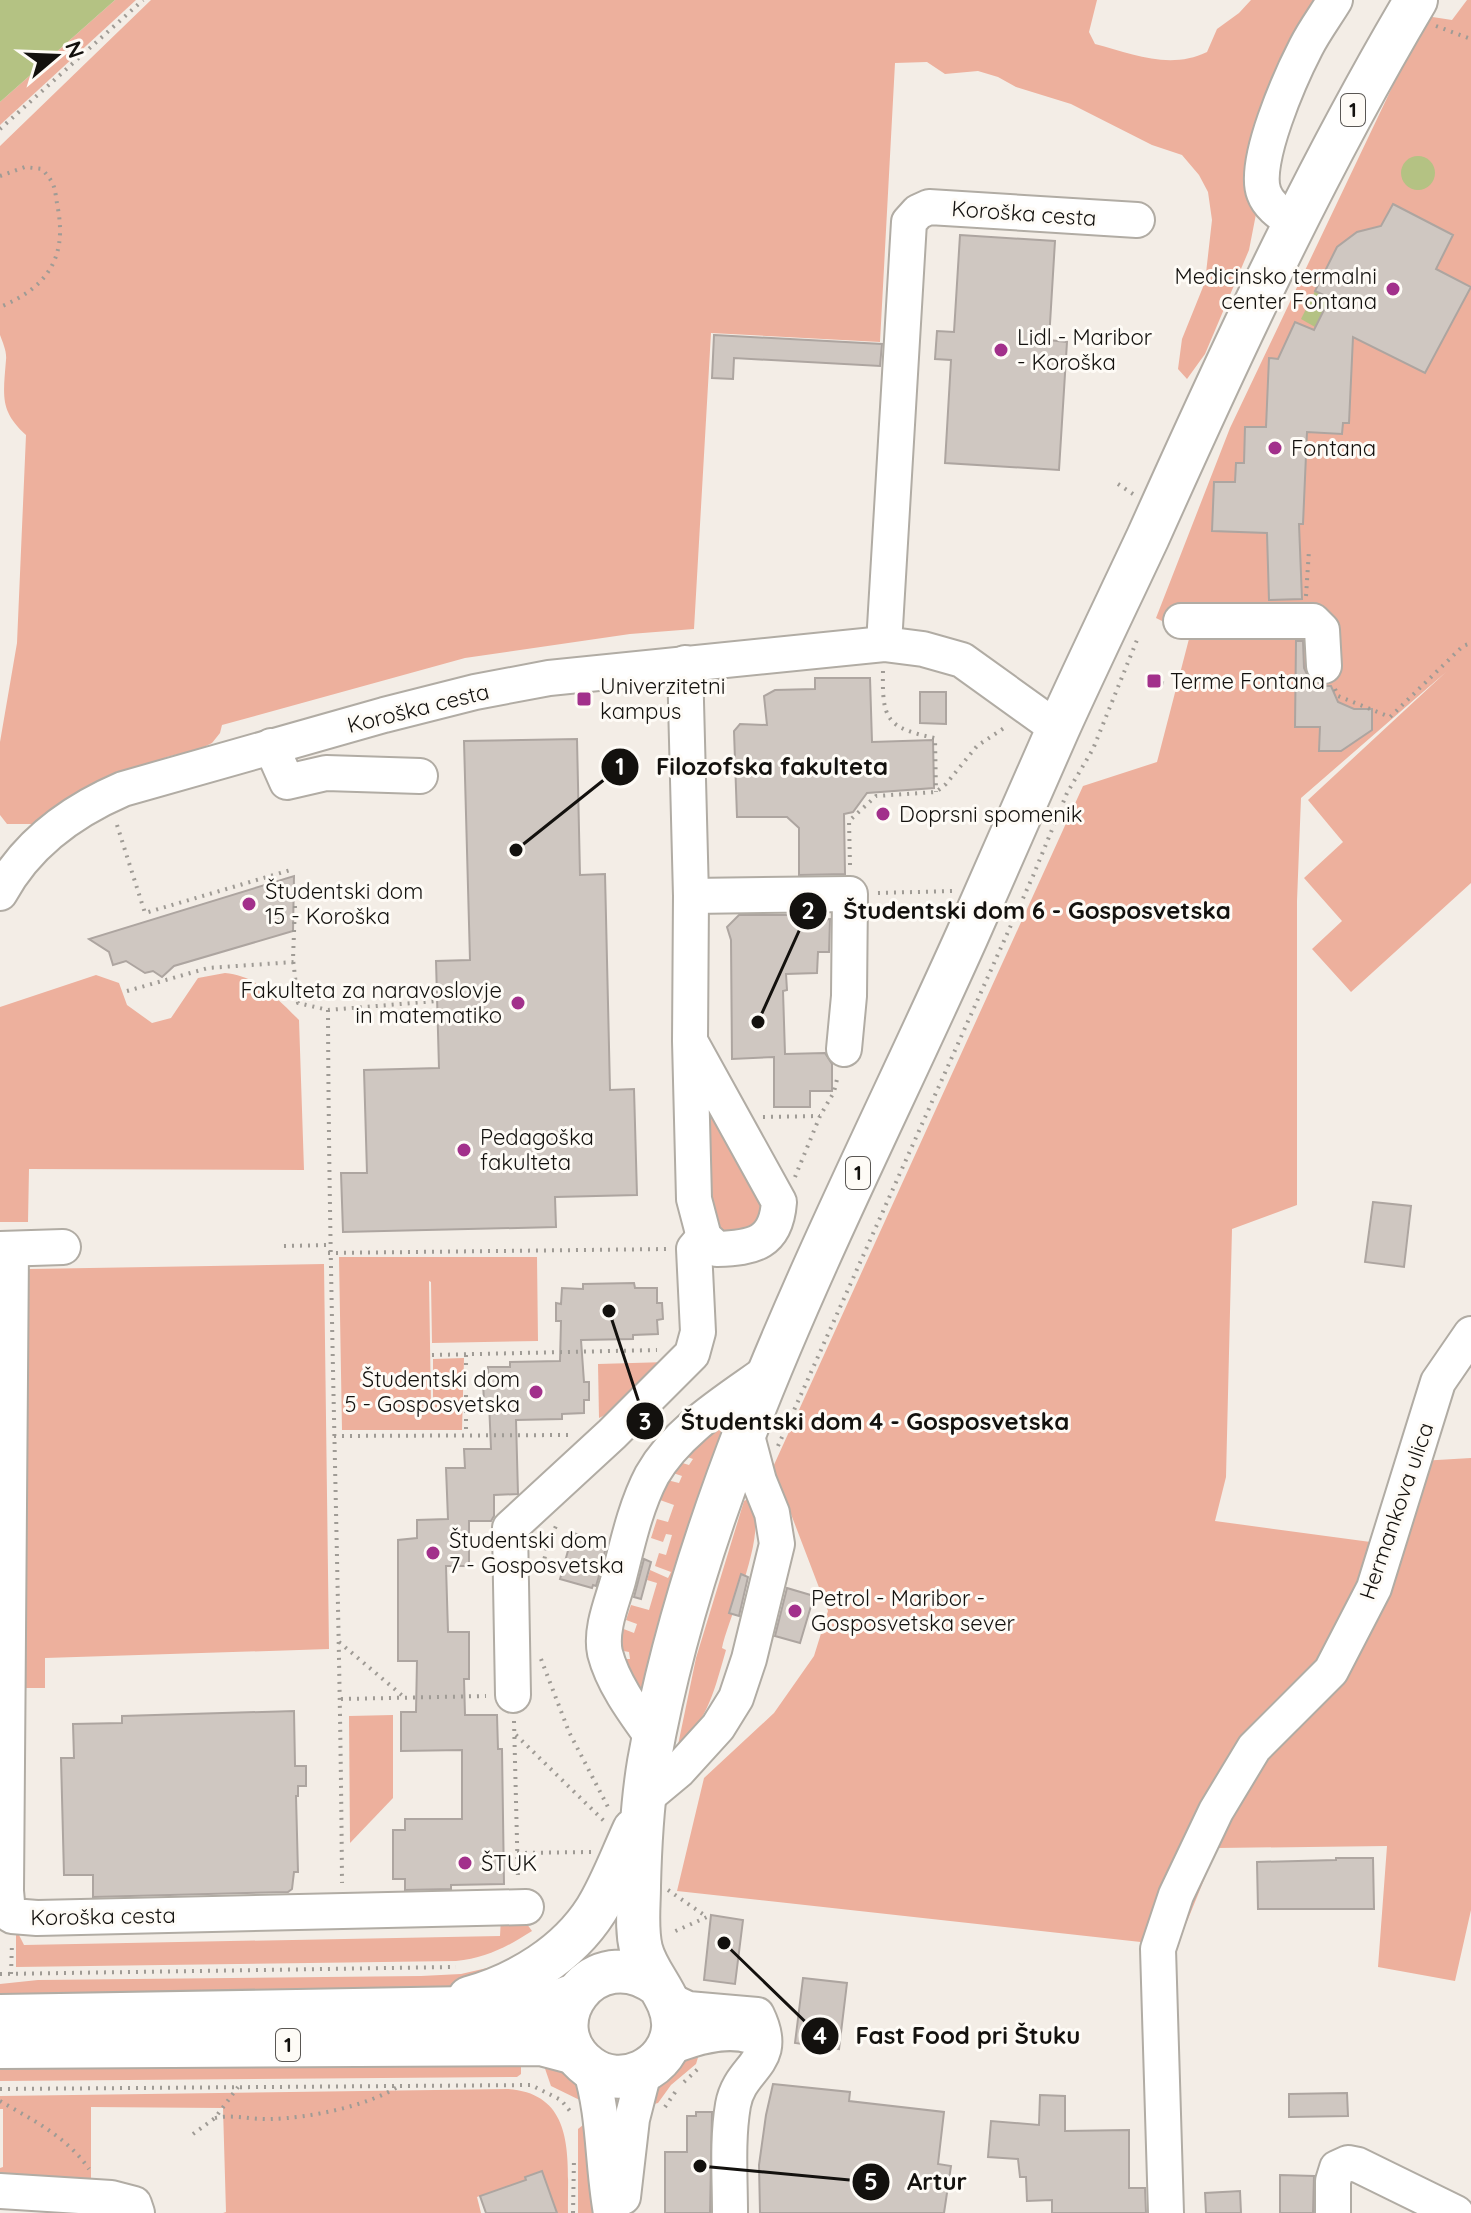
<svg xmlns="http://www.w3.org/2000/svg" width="1471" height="2213" font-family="Quicksand,sans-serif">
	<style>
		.green { fill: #edb09d }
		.water { fill: #b4c283 }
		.building { fill: #cfc7c1; stroke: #ada5a0; stroke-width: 2 }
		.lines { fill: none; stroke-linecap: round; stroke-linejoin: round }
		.minor-casing { stroke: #b1aca4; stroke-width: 38 }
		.major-casing { stroke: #b1aca4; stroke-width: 46 }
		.path { stroke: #9f9b95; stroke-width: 4; stroke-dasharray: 2 6; stroke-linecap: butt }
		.minor { stroke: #fff; stroke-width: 34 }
		.major { stroke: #fff; stroke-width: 42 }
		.poi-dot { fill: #a2308b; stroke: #fefbf6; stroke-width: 3 }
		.labels { text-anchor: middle; stroke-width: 6; stroke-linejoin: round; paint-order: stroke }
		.shield { fill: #fefbf6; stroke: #5a5754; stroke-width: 2 }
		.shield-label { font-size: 20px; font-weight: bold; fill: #13110e }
		.street-label { font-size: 22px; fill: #13110e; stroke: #fefbf6 }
		.poi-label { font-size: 22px; fill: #13110e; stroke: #fefbf6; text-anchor: start }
		.leader { fill: none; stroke: #13110e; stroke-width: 3 }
		.callout-dot { fill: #13110e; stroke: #fefbf6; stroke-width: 3 }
		.mark-label { font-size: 24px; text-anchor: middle; font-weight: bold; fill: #fff }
		.callout-label { font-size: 24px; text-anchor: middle; font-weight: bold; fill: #13110e; stroke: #fefbf6; stroke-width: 6; stroke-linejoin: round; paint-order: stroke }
	</style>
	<rect width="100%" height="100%" fill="#f3ede6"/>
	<g class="green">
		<path d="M115,0H136L0,125V102Z"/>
		<path d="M151,0H1097L1089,32L1095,44C1132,54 1170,70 1207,52L1217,29L1239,13L1251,0H1325L1257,209L1249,250L1205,354L1187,379L1178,369L1182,339L1205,282L1212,220L1208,192L1199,175L1182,155L1152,145L1071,104L1016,87L998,77L978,71L945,74L927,62L895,63L880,342L711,333L694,629L630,634L465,658L222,725L220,733L212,743L202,748L167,757L111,780L106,778L75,794L33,824H7L0,815V742L17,643L26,435C0,411 3,397 6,360C7,352 3,343 0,335V146Z"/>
		<path d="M1467,0H1471V883L1351,992L1312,949L1342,921L1304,878L1343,842L1308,800L1446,672L1301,798L1297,901V1205L1232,1229L1226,1477L1215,1521L1378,1543L1403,1462L1471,1458V1910L1455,1981L1378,1967L1387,1846L1217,1848L1177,1946L677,1891L704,1778L774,1713L814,1656L828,1611L773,1467L1083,786L1157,762L1190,635L1156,618L1230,428L1426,16L1452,20Z"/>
		<path d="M225,973C257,976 277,998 299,1020L304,1170L29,1169L28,1222H0V1007L96,975L119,983L127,1005L152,1023L171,1018L198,978Z"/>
		<path d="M704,1089L766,1215L737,1236L719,1231L709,1221Z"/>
		<path d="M339,1257H537L538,1341L432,1343L431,1282L429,1281L431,1406L402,1407H433V1359L464,1358L462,1430H342Z"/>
		<path d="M324,1264L329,1649L45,1658V1688H22L29,1269Z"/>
		<path d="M667,1362L630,1403L599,1418L598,1364Z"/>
		<path d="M738,1408L641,1698L617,1659H630L629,1652L618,1650L621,1628L634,1633L637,1624L626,1620L631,1605L649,1610L657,1583L647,1580L650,1570L668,1578L671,1572L655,1566L659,1553L666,1555L672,1535L666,1534L663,1542L651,1538L657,1519L668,1522L674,1505L660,1500L667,1480L679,1483L682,1476L670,1472L676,1461L689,1465L693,1459L677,1453Z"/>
		<path d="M748,1499C773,1524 729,1615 722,1648L726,1650C716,1684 708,1723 678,1745L696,1658L744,1501Z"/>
		<path d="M393,1715V1798L350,1843L349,1716Z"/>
		<path d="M501,1917H522L532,1931C507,1947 486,1958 456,1961L16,1967V1929L24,1945L500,1936Z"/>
		<path d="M500,1965L460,1989L0,2004V1984L38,1980L421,1976L461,1974Z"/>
		<path d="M700,2051L696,2064L671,2085L658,2103L647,2106C659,2080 673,2062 700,2051Z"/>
		<path d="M521,2056V2074L517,2077L0,2081V2059Z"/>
		<path d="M541,2057L563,2064L594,2107L551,2086Z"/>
		<path d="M508,2089C578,2094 567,2162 568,2213H557L542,2171L525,2177L526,2180L477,2197L481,2213H223L226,2212L223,2108L91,2107V2181L0,2174V2168L3,2167V2109H0V2096Z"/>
		<path d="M583,2125H596V2213H578V2129Z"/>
	</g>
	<g class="water">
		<path d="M0,0H115L0,102Z"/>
		<circle cx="1418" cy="173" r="17"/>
		<path d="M1315,291L1330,298L1315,327L1301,319Z"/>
	</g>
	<g class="building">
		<path d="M1393,204L1453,235L1436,269L1471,287L1425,373L1353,337L1349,423H1343L1342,434L1307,432L1303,524H1299L1302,599L1269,600L1267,533L1212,531L1214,482H1235L1236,463H1244L1245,427H1266L1269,358L1278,359L1295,322L1314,330L1330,298L1315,291L1337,247L1357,232L1381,226Z"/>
		<path d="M960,235L1055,241L1049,340L1067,342L1059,470L945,463L951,360L935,359L937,331L954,332Z"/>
		<path d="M714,335L882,344L880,366L734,358L733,379L712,378Z"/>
		<path d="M1296,641H1303L1304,668L1313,686H1331L1338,702L1354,709H1372V730L1341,751H1319L1320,727H1295Z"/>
		<path d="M815,678H870L872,742L933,740L934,788L867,793L853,812L844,814L845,874L799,875V828L787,817H737L734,731L740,724L767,725L764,696L775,690L815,689Z"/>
		<path d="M920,692H946V724L920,723Z"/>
		<path d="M577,739L580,875L605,874L610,1090L634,1089L637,1195L555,1197L556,1227L343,1232L341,1173H367L364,1070L439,1068L436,961L470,960L464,741Z"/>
		<path d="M294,876L293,931L174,966L162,977L153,971L145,973L126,961L113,965L109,952L89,939Z"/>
		<path d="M739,915H809V920L830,919L829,952H818L817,973L786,974L787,990L783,991L785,1054L825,1053L832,1064V1091H810V1107H774V1057L732,1059L731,940L727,927Z"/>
		<path d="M1373,1202L1411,1206L1404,1267L1365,1262Z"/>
		<path d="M634,1283L635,1288H657V1303H662L663,1319L657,1320L658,1334L633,1335V1339L581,1340L584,1382H589V1400H584V1413L562,1414V1419L516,1420L518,1494L494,1495V1516L491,1521H469V1566H446L448,1632H469V1679H464L465,1715H497L498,1749H502L504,1884L451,1885V1889L405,1890V1879H393V1830H405V1819H462V1750L401,1751V1712H416L417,1661H398V1540L417,1538V1520L448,1519L446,1468H465L464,1449H491L489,1402H484L483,1383H488V1367H510V1362L560,1361L561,1321H556V1303L561,1304L562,1288L583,1289V1284Z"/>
		<path d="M573,1533L605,1542L604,1546L606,1547L599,1576L596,1586L593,1585L592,1588L560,1579Z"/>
		<path d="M644,1559L651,1562L641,1599L634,1597Z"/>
		<path d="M741,1574L748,1577L739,1616L729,1613Z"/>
		<path d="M787,1588L814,1596L800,1643L775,1636Z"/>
		<path d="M294,1711L295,1766H306V1786H298V1796H296L298,1872H294L292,1889L288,1892L93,1897V1875H64L61,1758H74L73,1724L122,1723V1716Z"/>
		<path d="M1336,1858H1373L1374,1909H1258L1257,1862L1336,1860Z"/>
		<path d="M711,1915L743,1920L735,1984L704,1980Z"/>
		<path d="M803,1978L847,1983L839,2049L795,2043Z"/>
		<path d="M773,2084L850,2092L849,2101L944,2112L938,2164L951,2166L944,2213H760L759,2165L766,2115Z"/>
		<path d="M1347,2093L1348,2116L1289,2117V2094Z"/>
		<path d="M1040,2095L1065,2096V2131L1129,2130V2188H1145L1146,2213H1052V2200L1027,2201L1026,2177H1020L1018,2159L988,2157L991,2121L1039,2125Z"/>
		<path d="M696,2112H712L710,2213H665V2152H687V2116H696Z"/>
		<path d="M542,2171L557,2213H486L480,2196L526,2180L525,2177Z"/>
		<path d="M1280,2175L1314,2176L1313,2213H1280Z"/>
		<path d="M1240,2191L1241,2213H1206L1205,2193Z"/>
	</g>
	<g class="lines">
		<defs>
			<g id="minor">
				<path d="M1294,223C1283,215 1269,207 1264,193C1252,163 1291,76 1306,47C1314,31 1326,15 1335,0"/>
				<path d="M1181,621H1313L1322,630L1324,666"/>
				<path d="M884,644L909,222L918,212L929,207L1137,220"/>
				<path d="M685,663L691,896L690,1041L694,1199L704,1237L717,1249C754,1248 776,1243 779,1202L690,1041"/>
				<path d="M271,746L287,782L326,773L420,776"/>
				<path d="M0,893C27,843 72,811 123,789L384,715L475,692L549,678L884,644L923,649L962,660L1058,729"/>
				<path d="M691,896L850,894L849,996L844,1049"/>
				<path d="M0,1249L63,1247"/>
				<path d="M11,1249L6,1891L8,1913L12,1916L37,1918L526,1907"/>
				<path d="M513,1695L510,1528L612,1434L692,1354L698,1332L694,1249L704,1237"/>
				<path d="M653,1738C635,1713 613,1684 605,1653C600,1630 612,1602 618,1581C627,1546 635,1507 652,1475C678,1429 730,1399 771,1369"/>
				<path d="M642,1801L678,1771L718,1727L736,1698L749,1659L777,1544L772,1513L759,1481L746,1432"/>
				<path d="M667,1999L688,2009L757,2015C781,2064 740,2065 733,2105C727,2140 730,2178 730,2213"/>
				<path d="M668,2048C693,2038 724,2028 751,2036"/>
				<path d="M590,2068C605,2115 602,2164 611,2213"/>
				<path d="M0,2191L111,2198L134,2204L137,2213"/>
				<path d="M623,2197L632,2119L644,2072"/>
				<path d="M1166,2213L1158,1949L1176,1895L1216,1811L1254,1748L1331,1671L1374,1588L1438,1382L1471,1334"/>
				<path d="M1333,2213V2181L1337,2168L1348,2163L1358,2165L1456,2213"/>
			</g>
			<g id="major">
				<path d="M658,1985C594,1938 532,2025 589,2067C621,2091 670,2068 673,2028C675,1998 648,1977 641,1949C636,1928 639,1907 639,1886C640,1844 642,1804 649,1762C701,1470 847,1204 967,936C998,867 1027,798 1058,729C1087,665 1118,601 1148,537C1230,354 1314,172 1416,0"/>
				<path d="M469,1998C519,1984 568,1954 596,1910C611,1886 622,1856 634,1830"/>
				<path d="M0,2016L527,2007L553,2003L575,1995"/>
				<path d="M0,2047L541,2044L575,2053"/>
			</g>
		</defs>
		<use href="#minor" class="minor-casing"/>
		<use href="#major" class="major-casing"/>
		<g class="path">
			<path d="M1436,26L1471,39"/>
			<path d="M0,129L143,0"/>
			<path d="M0,176L25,167L42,169C57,186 54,188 58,209C67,259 46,288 0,307"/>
			<path d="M1118,484L1133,494"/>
			<path d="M1306,596L1309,550"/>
			<path d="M883,671C882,719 886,728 935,738L936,792"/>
			<path d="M1154,681L1166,684"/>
			<path d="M1335,689L1338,696L1390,717L1463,646L1471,643"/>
			<path d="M117,825L145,913L294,869"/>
			<path d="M850,865L849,821L876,796L936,792L946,784L977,746L1007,726"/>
			<path d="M878,893L954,891"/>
			<path d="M295,906L293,959L298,1003L328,1010L437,1001"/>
			<path d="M127,991L208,968L294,962"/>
			<path d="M328,1010C329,1301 340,1592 342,1883"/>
			<path d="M763,1117L820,1116"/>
			<path d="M795,1177L820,1116L834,1092L838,1075"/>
			<path d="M284,1246L329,1245"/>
			<path d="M328,1253L667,1249"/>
			<path d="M432,1355L657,1350"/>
			<path d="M466,1355V1435"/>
			<path d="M334,1436L572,1435"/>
			<path d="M778,1446L1033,876L1067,793L1093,749L1137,640"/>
			<path d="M541,1574L548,1543L556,1526"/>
			<path d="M339,1642L404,1697"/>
			<path d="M541,1659L569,1732L608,1807V1811"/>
			<path d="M341,1699L486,1696"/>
			<path d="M514,1721L518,1881"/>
			<path d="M516,1735L604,1821"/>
			<path d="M517,1853L591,1852"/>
			<path d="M668,1890L707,1917L671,1933"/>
			<path d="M0,1974L456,1967"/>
			<path d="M11,1974L12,1943"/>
			<path d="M684,2082L701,2066"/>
			<path d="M0,2089L531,2085L561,2100L570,2111"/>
			<path d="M0,2101C33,2120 67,2137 89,2169"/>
			<path d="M665,2107L678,2088"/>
			<path d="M215,2118C234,2114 252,2120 272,2119C309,2118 368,2106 399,2086"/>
			<path d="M193,2134L215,2118L238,2087"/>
			<path d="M573,2213L574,2158"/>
		</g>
		<use href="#minor" class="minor"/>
		<use href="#major" class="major"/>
	</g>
	<g class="poi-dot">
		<circle cx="1393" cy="289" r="8"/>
		<circle cx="1001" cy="350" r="8"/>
		<circle cx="1275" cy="448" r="8"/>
		<rect x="1146" y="673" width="16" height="16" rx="4"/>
		<rect x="576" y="691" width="16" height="16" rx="4"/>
		<circle cx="883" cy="814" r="8"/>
		<circle cx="249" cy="904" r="8"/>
		<circle cx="518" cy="1003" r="8"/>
		<circle cx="464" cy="1150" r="8"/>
		<circle cx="536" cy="1392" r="8"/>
		<circle cx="433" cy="1553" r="8"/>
		<circle cx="795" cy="1611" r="8"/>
		<circle cx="465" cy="1863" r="8"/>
	</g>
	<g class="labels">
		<g class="shield">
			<rect x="1341" y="94" width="24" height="32" rx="6"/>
			<rect x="846" y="1157" width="24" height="32" rx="6"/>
			<rect x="276" y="2029" width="24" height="32" rx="6"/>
		</g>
		<g class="shield-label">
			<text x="1353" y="117">1</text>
			<text x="858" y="1180">1</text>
			<text x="288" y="2052">1</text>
		</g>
		<g class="street-label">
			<text transform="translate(1024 213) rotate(4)" y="8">Koroška cesta</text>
			<text transform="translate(418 708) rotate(-14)" y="8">Koroška cesta</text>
			<text transform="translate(1396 1511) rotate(-71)" y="8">Hermankova ulica</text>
			<text transform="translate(103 1916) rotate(-1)" y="8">Koroška cesta</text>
		</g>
		<g class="poi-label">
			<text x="1377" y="284" text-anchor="end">Medicinsko termalni<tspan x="1377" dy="25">center Fontana</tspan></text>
			<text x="1017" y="345">Lidl - Maribor<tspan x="1017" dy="25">- Koroška</tspan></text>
			<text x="1291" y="456">Fontana</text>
			<text x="1170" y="689">Terme Fontana</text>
			<text x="600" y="694">Univerzitetni<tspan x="600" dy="25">kampus</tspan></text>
			<text x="899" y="822">Doprsni spomenik</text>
			<text x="265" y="899">Študentski dom<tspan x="265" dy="25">15 - Koroška</tspan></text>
			<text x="502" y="998" text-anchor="end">Fakulteta za naravoslovje<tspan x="502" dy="25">in matematiko</tspan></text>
			<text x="480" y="1145">Pedagoška<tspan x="480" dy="25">fakulteta</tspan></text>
			<text x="520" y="1387" text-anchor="end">Študentski dom<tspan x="520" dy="25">5 - Gosposvetska</tspan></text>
			<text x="449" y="1548">Študentski dom<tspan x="449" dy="25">7 - Gosposvetska</tspan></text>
			<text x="811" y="1606">Petrol - Maribor -<tspan x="811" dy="25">Gosposvetska sever</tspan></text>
			<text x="481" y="1871">ŠTUK</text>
		</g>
	</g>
	<path class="leader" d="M516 850L620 767M758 1022L808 911M609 1311L645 1421M724 1943L820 2036M700 2166L871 2182"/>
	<g class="callout-dot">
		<circle cx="516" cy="850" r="8"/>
		<circle cx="758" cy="1022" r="8"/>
		<circle cx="609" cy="1311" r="8"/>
		<circle cx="724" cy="1943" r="8"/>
		<circle cx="700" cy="2166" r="8"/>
		<circle cx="620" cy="767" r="20"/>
		<circle cx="808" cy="911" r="20"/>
		<circle cx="645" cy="1421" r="20"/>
		<circle cx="820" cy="2036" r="20"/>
		<circle cx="871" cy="2182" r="20"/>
	</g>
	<g class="mark-label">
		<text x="620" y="775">1</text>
		<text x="808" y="919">2</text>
		<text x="645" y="1430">3</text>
		<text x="820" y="2044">4</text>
		<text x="871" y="2190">5</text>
	</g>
	<g class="callout-label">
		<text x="772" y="775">Filozofska fakulteta</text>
		<text x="1037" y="919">Študentski dom 6 - Gosposvetska</text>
		<text x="875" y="1430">Študentski dom 4 - Gosposvetska</text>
		<text x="968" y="2044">Fast Food pri Štuku</text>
		<text x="937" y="2190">Artur</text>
	</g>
	<g transform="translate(56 56) rotate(71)" stroke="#fefbf6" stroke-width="6" paint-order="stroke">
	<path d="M0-6L14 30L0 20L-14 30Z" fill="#13110e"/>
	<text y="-12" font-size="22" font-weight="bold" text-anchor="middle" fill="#13110e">N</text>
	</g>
</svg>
